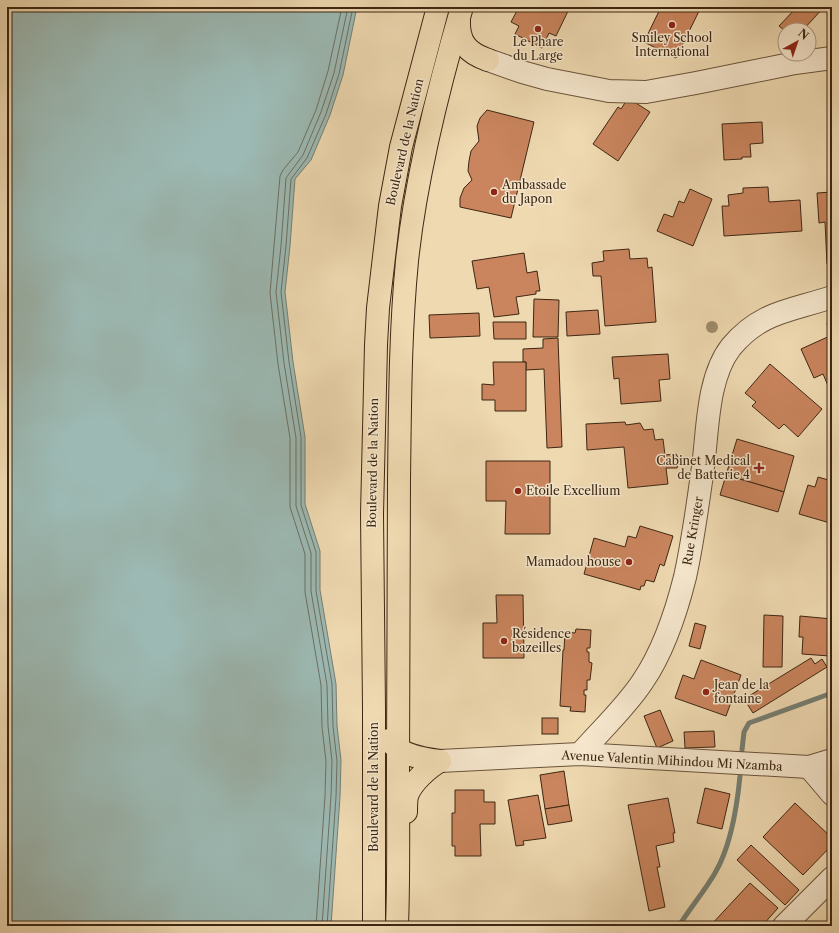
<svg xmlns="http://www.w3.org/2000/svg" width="839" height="933" font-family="'Libre Caslon Text',serif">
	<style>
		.water { fill: #9cb9b3; stroke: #767f73 }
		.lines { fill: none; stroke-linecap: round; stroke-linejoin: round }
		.shore { stroke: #6c7063; stroke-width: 1 }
		.stream { stroke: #767f73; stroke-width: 5 }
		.building { fill: #ca855e; stroke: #3d2713 }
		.minor-casing { stroke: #6a543a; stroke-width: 24 }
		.major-casing { stroke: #3d2713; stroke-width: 24 }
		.minor { stroke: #f5e6cc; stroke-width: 22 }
		.major { stroke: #efd9b1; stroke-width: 22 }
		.tree { fill: #9e8c6b }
		.poi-dot { fill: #8f2418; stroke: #f5e6cc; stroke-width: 1.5 }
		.labels { text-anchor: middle; stroke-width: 3; stroke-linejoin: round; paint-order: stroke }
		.poi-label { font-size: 12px; fill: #3d2713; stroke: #f5e6cc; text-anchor: start }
		.street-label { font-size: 12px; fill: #3d2713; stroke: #f5e6cc }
	</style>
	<rect width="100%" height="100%" fill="#efd9b1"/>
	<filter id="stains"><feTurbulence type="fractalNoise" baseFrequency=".005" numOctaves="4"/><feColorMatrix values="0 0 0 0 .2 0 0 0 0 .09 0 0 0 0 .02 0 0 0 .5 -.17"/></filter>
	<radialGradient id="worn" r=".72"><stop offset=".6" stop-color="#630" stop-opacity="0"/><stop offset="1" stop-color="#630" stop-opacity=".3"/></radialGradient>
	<path class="water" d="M7,7H357L343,75L330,115L311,160L295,179L290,246L285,292L293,362L305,437V504L320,551V590L336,684L337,726L341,760L340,797L331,926H7Z"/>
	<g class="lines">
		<g class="shore">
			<path d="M316,926L325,796L326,761L322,727L321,685L305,592V554L290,507V438L278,364L270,293L280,176L283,170L298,152L316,110L328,71L342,7"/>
			<path d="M322,926L331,796L332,761L328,726L327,685L311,591V553L296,506V438L284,363L276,292L281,246L286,178L303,155L321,112L334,73L348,7"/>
			<path d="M327,926L336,797L337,761L333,726L332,684L316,591V552L301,505V437L289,362L281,292L286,246L291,179L307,158L326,114L339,74L353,7"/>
		</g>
		<g class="stream">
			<path d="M742,750L744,732L749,723L832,693"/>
			<path d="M679,926C690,908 704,892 715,873C731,846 737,807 740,776"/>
		</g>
	</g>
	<g class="building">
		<path d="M519,7H570L556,36L549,33L542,48L515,34L519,26L511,22Z"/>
		<path d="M661,7H701L676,58L644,42Z"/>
		<path d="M797,7H824L803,30H785V31L779,26Z"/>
		<path d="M628,98L650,112L618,161L593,144L618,107L621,109Z"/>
		<path d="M487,110L534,122L511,218L460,207V198L464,188L472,180L468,171L469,161L471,151L479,141L477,126L480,118Z"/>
		<path d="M762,122L763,143L750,144L751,157H742V159L724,160L722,124Z"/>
		<path d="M768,187L769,202L800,200L802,231L724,236L722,206H729L728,195L743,193V188Z"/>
		<path d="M690,189L712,199L693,246L657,231L664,214L673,217L679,201L684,203Z"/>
		<path d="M832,192V264H827L825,222L819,223L817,193Z"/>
		<path d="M629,249L630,259L647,258L648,268L652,267L656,322L605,326L601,276H593L592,263L604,261L603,251Z"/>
		<path d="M524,253L527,273L537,271L540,291H536V294L516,297L519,314L494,317L489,287L477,289L472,261Z"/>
		<path d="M534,299L559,300L558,337H533Z"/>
		<path d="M598,310L600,334L567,336L566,312Z"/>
		<path d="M479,313L480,336L430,338L429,315Z"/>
		<path d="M493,322H526V339H494Z"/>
		<path d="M832,322V333H829L827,323Z"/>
		<path d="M832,335V395L823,374L814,378L801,349Z"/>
		<path d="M558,338L562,447L547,448L544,369L526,370V362H523V349L543,348V339Z"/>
		<path d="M668,354L670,379L659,380L661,401L621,404L619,378L614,379L612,357Z"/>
		<path d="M493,362H526V411H495V400H482V384L494,385Z"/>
		<path d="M770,364L822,409L798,437L784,424L779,429L752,406L756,402L745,393Z"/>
		<path d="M625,422L626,425L640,423L644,430L653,429L655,440L663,439L665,455L676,454L680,461L677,468H666L668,484L628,488L624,447L587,450L586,424Z"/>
		<path d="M737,439L794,456L784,492L726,475Z"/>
		<path d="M486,461H550V534H505L506,501H486Z"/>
		<path d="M726,475L784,492L778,512L720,495Z"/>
		<path d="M818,477L832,481V517L830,523L799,514L808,485L815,487Z"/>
		<path d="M640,526L673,536L664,566L660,564L654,582L646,580L644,586H641L640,590L584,574L594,538L625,547L628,536L636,538Z"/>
		<path d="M496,595H523L524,658H483V623H497Z"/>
		<path d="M764,615L783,616L782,667H763Z"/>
		<path d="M800,616L832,619L830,656L802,654L803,637H799Z"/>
		<path d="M695,623L706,626L700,649L689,646Z"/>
		<path d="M576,629L591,630L590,648H587V652H589V662L592,663L590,680H587V690H584V695H586L585,712L570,711L571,707L560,706L563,650H564L565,632L575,633Z"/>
		<path d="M811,658L815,664L822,659L827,667L753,713L744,699Z"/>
		<path d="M701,660L741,675L726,716L675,698L683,675L694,679Z"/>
		<path d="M660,710L673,741L657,748L644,716Z"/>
		<rect x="542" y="718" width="16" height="16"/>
		<path d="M714,731L715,747L685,748L684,732Z"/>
		<path d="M564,771L569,805L545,809L540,775Z"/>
		<path d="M705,788L730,794L722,829L697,823Z"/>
		<path d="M455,790H484V802H495V824H480L481,856H455V846H452V813H455Z"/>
		<path d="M538,795L546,838L523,841L524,845L516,846L508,800Z"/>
		<path d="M668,798L675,833H673L674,842L656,846L660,867H657L665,907L649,911L628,805Z"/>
		<path d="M795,803L832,838V845L803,875L763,837Z"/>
		<path d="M569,805L572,821L548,825L545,809Z"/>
		<path d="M751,845L799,890L785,905L737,860Z"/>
		<path d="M750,883L778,908L762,926H710Z"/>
	</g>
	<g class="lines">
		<defs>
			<g id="minor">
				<path d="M488,60L522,72L547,79L609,91L646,92L696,83L795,63L832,58"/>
				<path d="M580,754C601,730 626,707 643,681C664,650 676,613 685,577C693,541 698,503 703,467C708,429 707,378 731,347C761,311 791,311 832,297"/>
				<path d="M440,761L580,754L809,767L832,760"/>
				<path d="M809,767L832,794"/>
				<path d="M784,926L832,878"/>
			</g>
			<g id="major">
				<path d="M459,20C458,43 468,53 488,60"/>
				<path d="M389,740C399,755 423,759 440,761"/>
				<path d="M406,812C406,806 406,801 407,796C411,783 429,767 440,761"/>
				<path d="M374,926V709L372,514L376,345L378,308L390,206L401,147L438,7"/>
				<path d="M397,926C399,873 398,821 398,768C399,672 398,576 399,480C400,407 400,334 407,261C416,176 438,89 462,7"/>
			</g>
		</defs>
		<use href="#minor" class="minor-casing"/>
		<use href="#major" class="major-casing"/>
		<use href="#minor" class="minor"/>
		<use href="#major" class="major"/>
	</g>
	<circle class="tree" cx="712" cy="327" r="6"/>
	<g class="poi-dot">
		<circle cx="672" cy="25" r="4"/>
		<circle cx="538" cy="29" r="4"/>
		<circle cx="494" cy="192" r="4"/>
		<path d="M757 462h4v4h4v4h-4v4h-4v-4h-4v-4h4z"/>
		<circle cx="518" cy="491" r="4"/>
		<circle cx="629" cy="562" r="4"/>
		<circle cx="504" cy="641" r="4"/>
		<circle cx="706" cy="692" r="4"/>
	</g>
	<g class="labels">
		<g class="poi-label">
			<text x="672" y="42" text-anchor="middle">Smiley School<tspan x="672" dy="14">International</tspan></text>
			<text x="538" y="46" text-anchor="middle">Le Phare<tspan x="538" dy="14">du Large</tspan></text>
			<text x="502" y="189">Ambassade<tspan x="502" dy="14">du Japon</tspan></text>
			<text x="750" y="465" text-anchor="end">Cabinet Medical<tspan x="750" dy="14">de Batterie 4</tspan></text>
			<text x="526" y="495">Etoile Excellium</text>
			<text x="621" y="566" text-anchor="end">Mamadou house</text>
			<text x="512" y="638">Résidence<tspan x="512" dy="14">bazeilles</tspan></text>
			<text x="714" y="689">Jean de la<tspan x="714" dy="14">fontaine</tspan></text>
		</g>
		<g class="street-label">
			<text transform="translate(405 142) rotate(-77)" y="4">Boulevard de la Nation</text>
			<text transform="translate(373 463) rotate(-89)" y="4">Boulevard de la Nation</text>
			<text transform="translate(693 531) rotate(-80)" y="4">Rue Kringer</text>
			<text transform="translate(672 761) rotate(3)" y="4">Avenue Valentin Mihindou Mi Nzamba</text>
			<text transform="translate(374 787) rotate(-90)" y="4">Boulevard de la Nation</text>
		</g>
	</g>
	<rect width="839" height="933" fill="none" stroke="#efd9b1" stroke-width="24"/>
	<rect x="8" y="8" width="823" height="917" fill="none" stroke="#3d2713" stroke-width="2"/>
	<rect x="12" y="12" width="815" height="909" fill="none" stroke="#3d2713"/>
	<g transform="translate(797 42) rotate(40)"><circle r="19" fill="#f5e6cc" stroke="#ab9a82"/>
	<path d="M0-3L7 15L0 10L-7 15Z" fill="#8f2418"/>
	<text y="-6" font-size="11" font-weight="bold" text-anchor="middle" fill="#3d2713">N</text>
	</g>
	<rect width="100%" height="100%" filter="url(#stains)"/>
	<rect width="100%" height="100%" fill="url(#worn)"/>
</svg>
